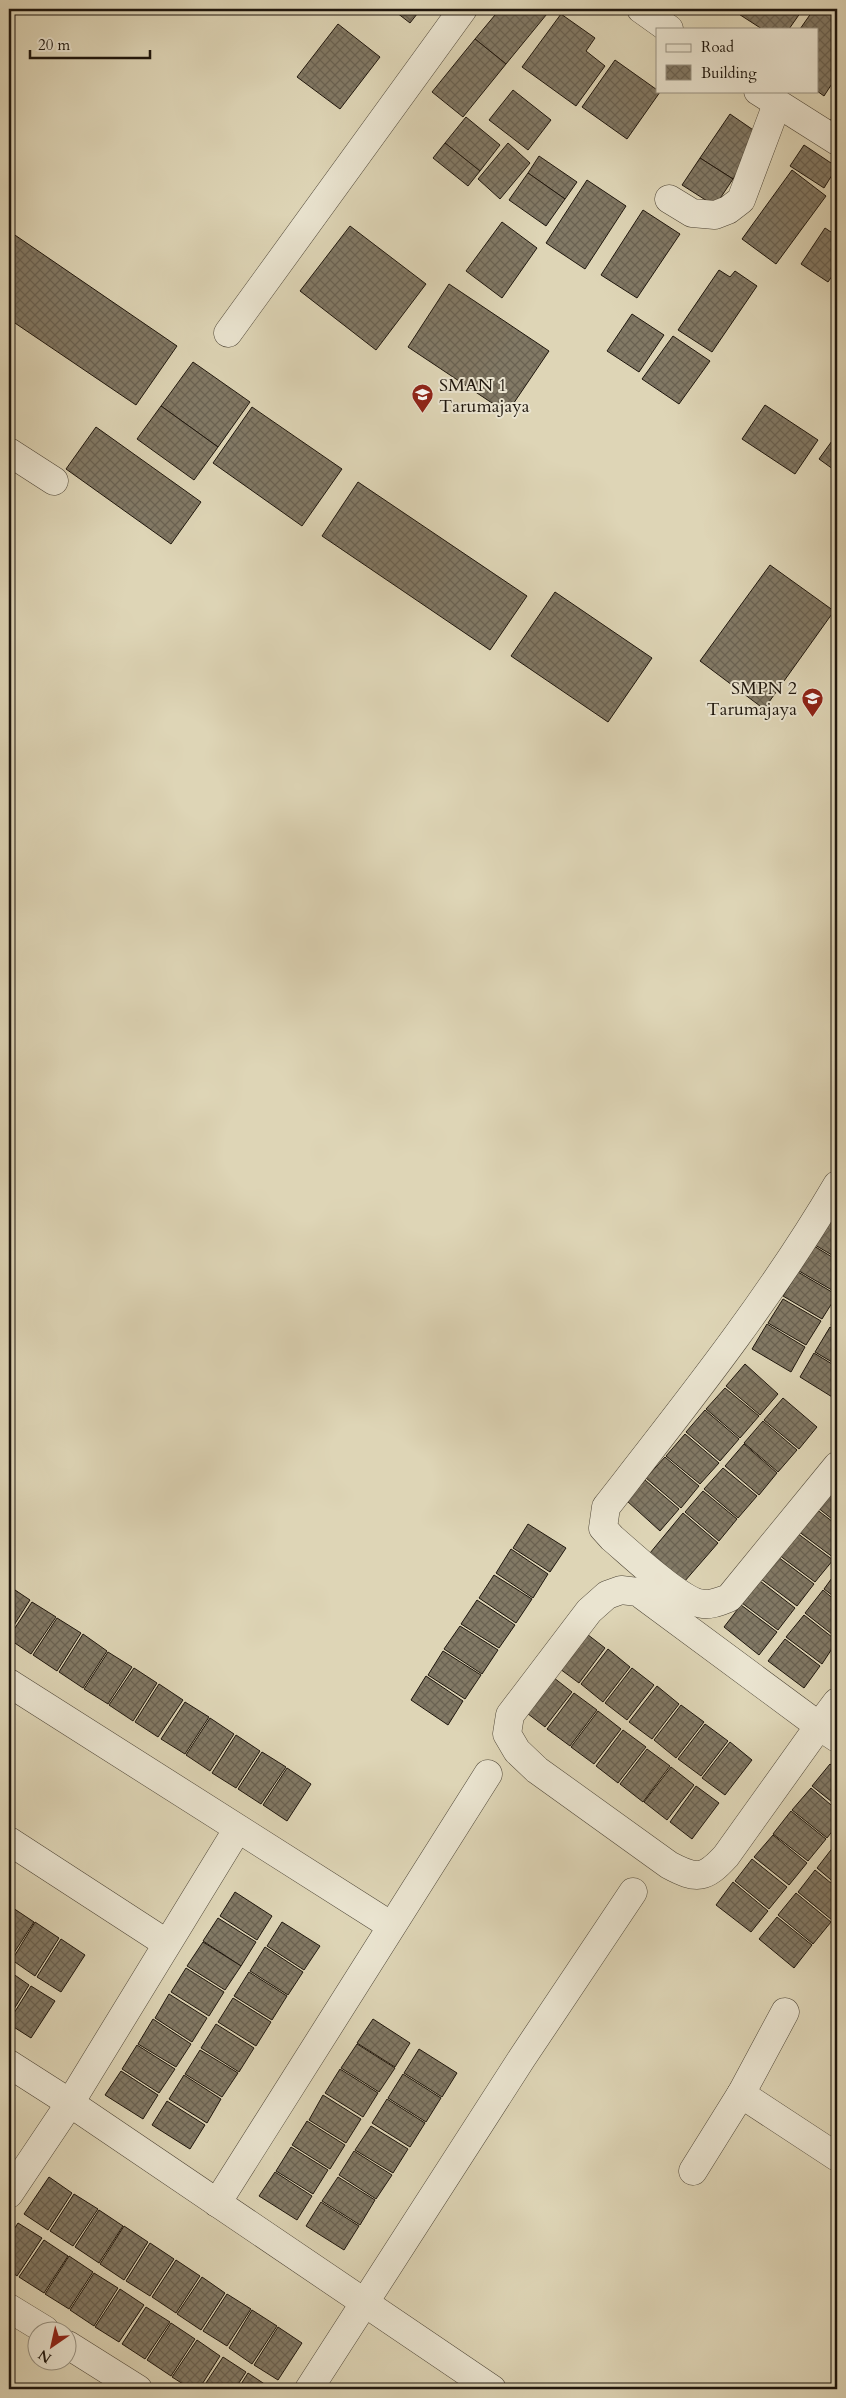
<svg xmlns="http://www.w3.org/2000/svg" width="846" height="2398" font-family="Cardo,serif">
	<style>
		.building { fill: url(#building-cross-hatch); stroke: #1e160d }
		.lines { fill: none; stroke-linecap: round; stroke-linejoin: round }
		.minor-casing { stroke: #4e4637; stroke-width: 29 }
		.minor { stroke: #eae4d0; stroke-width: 28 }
		.labels { text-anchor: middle; stroke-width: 4; stroke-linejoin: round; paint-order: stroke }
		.poi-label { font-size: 18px; fill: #1e160d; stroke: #eae4d0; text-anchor: start }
	</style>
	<defs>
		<pattern id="building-cross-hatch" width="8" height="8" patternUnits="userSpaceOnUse" patternTransform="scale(1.25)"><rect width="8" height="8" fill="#827965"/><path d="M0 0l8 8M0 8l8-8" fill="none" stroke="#6a6252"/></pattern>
	</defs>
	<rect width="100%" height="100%" fill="#ded5b6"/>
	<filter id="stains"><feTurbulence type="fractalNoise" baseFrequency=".004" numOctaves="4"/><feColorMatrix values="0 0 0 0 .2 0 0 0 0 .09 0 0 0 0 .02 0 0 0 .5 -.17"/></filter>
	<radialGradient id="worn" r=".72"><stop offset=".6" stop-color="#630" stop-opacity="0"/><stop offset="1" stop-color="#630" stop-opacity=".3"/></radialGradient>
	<g class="building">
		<path d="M392,9H421L410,23Z"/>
		<path d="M500,9H551L506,64L475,39Z"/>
		<path d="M657,9H675L670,17Z"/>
		<path d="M731,9H803L789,29H762Z"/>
		<path d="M814,9H837V76L824,96L817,91V29H800Z"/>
		<path d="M561,14L595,38L586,51L605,66L576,106L522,67Z"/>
		<path d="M338,24L380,57L340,109L297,77Z"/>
		<path d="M475,39L506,64L463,117L432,92Z"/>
		<path d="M615,60L660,92L627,139L582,107Z"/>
		<path d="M513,90L551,120L528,150L489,120Z"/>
		<path d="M837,110V126L830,121Z"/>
		<path d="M730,114L762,136L733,179L700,158Z"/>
		<path d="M466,117L500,145L480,171L445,143Z"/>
		<path d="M445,143L480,171L468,186L433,158Z"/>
		<path d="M508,143L530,163L500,199L478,179Z"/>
		<path d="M804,145L837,167L824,188L790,166Z"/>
		<path d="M539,156L577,182L565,199L528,173Z"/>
		<path d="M700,158L733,179L715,206L682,185Z"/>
		<path d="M792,170L826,196L776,264L742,239Z"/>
		<path d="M528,173L565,199L546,226L509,200Z"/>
		<path d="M587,180L626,206L585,269L546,243Z"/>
		<path d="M643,210L680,234L637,298L601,275Z"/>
		<path d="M502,222L537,248L502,298L466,271Z"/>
		<path d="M350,226L426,284L376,350L300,291Z"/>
		<path d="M825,228L837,236V269L828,282L801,264Z"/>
		<path d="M9,231L177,346L136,405L9,319Z"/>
		<path d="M719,270L730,277L735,271L757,286L712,352L678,330Z"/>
		<path d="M449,284L549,351L507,413L408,347Z"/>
		<path d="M632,314L664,335L639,372L607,351Z"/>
		<path d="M673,336L710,361L679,404L642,379Z"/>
		<path d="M193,362L250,402L218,447L161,406Z"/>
		<path d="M765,405L818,440L795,474L742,439Z"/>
		<path d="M161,406L218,447L194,480L137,439Z"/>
		<path d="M252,407L342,469L302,526L213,463Z"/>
		<path d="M96,427L201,502L171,544L66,469Z"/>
		<path d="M837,434V472L819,459Z"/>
		<path d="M358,482L527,596L490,650L322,536Z"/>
		<path d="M770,565L834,611L764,709L700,661Z"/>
		<path d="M555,592L652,658L608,722L511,656Z"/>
		<path d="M837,1207V1222L830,1218Z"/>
		<path d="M830,1220L837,1225V1258L815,1245Z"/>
		<path d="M814,1246L837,1260V1293L799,1271Z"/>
		<path d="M798,1272L837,1295L822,1319L783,1296Z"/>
		<path d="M783,1299L821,1321L806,1345L768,1323Z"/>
		<path d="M837,1315V1329L831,1325Z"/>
		<path d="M767,1324L805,1347L791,1372L752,1349Z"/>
		<path d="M830,1327L837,1332V1365L815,1352Z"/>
		<path d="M814,1353L837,1367V1400L800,1377Z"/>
		<path d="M745,1364L778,1394L760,1415L726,1386Z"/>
		<path d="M725,1388L759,1416L740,1438L706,1409Z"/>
		<path d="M783,1398L817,1427L799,1449L764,1420Z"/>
		<path d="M705,1410L739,1439L720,1461L686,1432Z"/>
		<path d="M763,1421L797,1450L778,1472L744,1443Z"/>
		<path d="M685,1434L719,1463L700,1484L666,1456Z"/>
		<path d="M744,1444L777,1473L759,1495L725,1466Z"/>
		<path d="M665,1457L699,1486L681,1508L646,1478Z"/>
		<path d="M723,1468L757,1496L738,1518L704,1489Z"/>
		<path d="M645,1480L679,1509L660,1531L627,1501Z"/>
		<path d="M837,1487V1523L817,1507Z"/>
		<path d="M703,1491L737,1519L719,1541L685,1512Z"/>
		<path d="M816,1509L837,1525V1554L834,1558L798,1531Z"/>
		<path d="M683,1513L718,1543L684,1582L650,1553Z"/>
		<path d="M528,1524L566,1548L550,1572L513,1548Z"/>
		<path d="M797,1533L833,1560L815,1582L779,1555Z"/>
		<path d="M511,1549L548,1574L533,1598L496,1573Z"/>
		<path d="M778,1557L814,1584L797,1606L761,1579Z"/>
		<path d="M837,1571V1599L824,1589Z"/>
		<path d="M494,1575L532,1599L516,1623L479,1598Z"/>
		<path d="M760,1581L795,1608L778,1630L742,1603Z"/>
		<path d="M9,1586L30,1600L9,1633Z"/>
		<path d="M823,1590L837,1602V1638L805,1613Z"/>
		<path d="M477,1600L515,1625L499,1648L461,1624Z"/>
		<path d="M32,1602L56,1617L31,1654L9,1639V1637Z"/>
		<path d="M741,1605L777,1632L759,1655L724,1627Z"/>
		<path d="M804,1615L837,1641L822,1664L786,1637Z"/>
		<path d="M57,1618L81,1633L57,1671L33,1655Z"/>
		<path d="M460,1626L498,1650L482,1674L444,1649Z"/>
		<path d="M583,1631L605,1648L579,1683L556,1666Z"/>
		<path d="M83,1634L107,1651L83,1688L59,1672Z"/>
		<path d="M785,1639L820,1666L804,1688L768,1661Z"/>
		<path d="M608,1649L630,1667L603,1702L581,1684Z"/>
		<path d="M443,1651L481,1675L465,1699L428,1675Z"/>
		<path d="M108,1652L132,1667L108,1704L84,1689Z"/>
		<path d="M134,1668L157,1683L133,1721L109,1705Z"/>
		<path d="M632,1668L654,1685L627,1720L605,1703Z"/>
		<path d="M549,1674L572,1692L545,1727L523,1710Z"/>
		<path d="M426,1676L463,1701L448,1725L411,1700Z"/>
		<path d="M159,1684L183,1700L158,1737L135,1722Z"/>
		<path d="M657,1686L679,1704L652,1739L629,1722Z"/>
		<path d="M574,1693L597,1710L570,1746L547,1729Z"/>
		<path d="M185,1702L209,1717L185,1754L161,1739Z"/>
		<path d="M681,1705L704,1722L676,1758L654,1740Z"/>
		<path d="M598,1711L621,1729L594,1764L571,1747Z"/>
		<path d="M210,1718L234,1734L210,1771L186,1755Z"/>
		<path d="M705,1724L728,1741L701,1776L678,1759Z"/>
		<path d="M623,1730L646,1747L618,1783L596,1766Z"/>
		<path d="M236,1735L260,1751L236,1788L212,1773Z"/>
		<path d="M730,1742L752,1760L725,1795L702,1778Z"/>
		<path d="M647,1749L670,1766L643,1802L620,1784Z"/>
		<path d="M262,1752L286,1767L261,1804L238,1789Z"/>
		<path d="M830,1764L837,1769V1806L812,1786Z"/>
		<path d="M671,1767L694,1785L667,1820L644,1802Z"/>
		<path d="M287,1768L311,1784L287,1821L263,1805Z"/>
		<path d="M696,1786L719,1803L692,1839L670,1822Z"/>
		<path d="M811,1788L837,1810V1825L827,1838L792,1810Z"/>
		<path d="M791,1811L826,1839L808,1861L773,1834Z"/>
		<path d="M773,1835L807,1863L789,1885L754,1857Z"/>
		<path d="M834,1846L837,1848V1885L817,1868Z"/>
		<path d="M752,1859L787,1887L769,1909L735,1881Z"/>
		<path d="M815,1870L837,1888V1914L832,1920L798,1892Z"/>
		<path d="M733,1882L768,1911L751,1932L716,1905Z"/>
		<path d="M235,1892L272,1916L257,1940L220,1916Z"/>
		<path d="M796,1893L831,1922L813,1944L778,1915Z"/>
		<path d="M10,1906L34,1922L10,1959L9,1958Z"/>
		<path d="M777,1917L812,1945L794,1968L759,1939Z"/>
		<path d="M218,1918L256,1942L241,1966L203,1941Z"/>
		<path d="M35,1922L59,1938L35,1976L12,1960Z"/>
		<path d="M282,1922L320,1946L304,1970L267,1946Z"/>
		<path d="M61,1939L85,1955L61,1992L37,1977Z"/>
		<path d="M203,1942L241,1966L225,1990L187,1966Z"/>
		<path d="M265,1947L303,1972L288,1995L250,1971Z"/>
		<path d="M186,1968L224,1992L209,2016L171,1992Z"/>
		<path d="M9,1971L29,1985L9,2017Z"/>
		<path d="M249,1972L287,1996L272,2020L234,1996Z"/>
		<path d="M31,1986L55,2001L31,2038L9,2024V2021Z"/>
		<path d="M169,1994L207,2018L192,2042L155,2018Z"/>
		<path d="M233,1998L271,2022L256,2046L218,2022Z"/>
		<path d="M153,2019L191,2044L176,2067L138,2044Z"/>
		<path d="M373,2019L410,2043L395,2067L357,2043Z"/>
		<path d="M216,2024L254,2048L239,2072L201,2048Z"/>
		<path d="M357,2044L395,2068L379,2092L341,2068Z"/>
		<path d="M137,2045L175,2069L159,2093L122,2069Z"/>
		<path d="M419,2049L457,2073L442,2097L404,2073Z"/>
		<path d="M200,2050L238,2073L222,2097L185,2074Z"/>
		<path d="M340,2069L378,2093L363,2117L325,2093Z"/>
		<path d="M121,2071L158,2095L143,2119L105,2095Z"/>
		<path d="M403,2074L441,2098L426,2122L388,2098Z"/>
		<path d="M184,2075L221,2099L207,2123L169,2099Z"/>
		<path d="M323,2095L361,2119L346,2143L309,2120Z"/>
		<path d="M387,2099L425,2123L410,2147L372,2123Z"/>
		<path d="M167,2101L205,2125L190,2149L152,2125Z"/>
		<path d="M307,2121L345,2145L330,2169L292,2145Z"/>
		<path d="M371,2126L408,2149L393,2173L355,2150Z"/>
		<path d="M291,2147L328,2170L313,2194L276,2171Z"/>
		<path d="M354,2151L392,2175L376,2199L339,2175Z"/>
		<path d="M275,2172L312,2196L297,2220L259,2196Z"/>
		<path d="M49,2177L72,2193L48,2230L24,2214Z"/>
		<path d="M338,2177L375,2200L360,2225L322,2201Z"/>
		<path d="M74,2194L98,2209L73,2246L50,2231Z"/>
		<path d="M321,2202L359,2226L344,2250L306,2226Z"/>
		<path d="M99,2210L123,2226L99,2263L75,2247Z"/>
		<path d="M18,2223L42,2238L17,2276L9,2270V2237Z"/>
		<path d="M124,2226L148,2242L124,2280L100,2264Z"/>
		<path d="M44,2240L68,2256L44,2293L19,2277Z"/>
		<path d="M150,2243L174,2259L150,2296L126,2281Z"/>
		<path d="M69,2256L93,2272L69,2309L45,2294Z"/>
		<path d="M176,2260L200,2276L176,2313L152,2297Z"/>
		<path d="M94,2273L118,2288L94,2326L70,2310Z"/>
		<path d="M202,2277L225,2293L201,2330L177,2314Z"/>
		<path d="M120,2289L144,2305L119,2342L95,2327Z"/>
		<path d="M227,2294L251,2309L227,2346L203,2331Z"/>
		<path d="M146,2307L170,2322L145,2359L122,2344Z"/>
		<path d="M252,2310L277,2326L252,2364L229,2348Z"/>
		<path d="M171,2323L195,2339L171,2376L147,2360Z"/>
		<path d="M278,2327L302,2343L278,2380L254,2365Z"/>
		<path d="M197,2340L220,2356L199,2389H191L172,2377Z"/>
		<path d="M223,2357L246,2372L235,2389H202Z"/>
		<path d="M248,2373L272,2389H238Z"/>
	</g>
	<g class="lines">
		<defs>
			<g id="minor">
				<path d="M641,9L669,29"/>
				<path d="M758,91L837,141"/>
				<path d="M669,199L692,213L715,215L728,210L741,200L777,104"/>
				<path d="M228,333L463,9"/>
				<path d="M9,452L54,481"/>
				<path d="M837,1185C770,1299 687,1403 606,1507L603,1528L612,1538C631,1554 681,1602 703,1604C713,1605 720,1601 729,1598L837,1466"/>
				<path d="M9,1683L390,1925"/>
				<path d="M837,1702L819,1726L726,1856C705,1879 697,1880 669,1865L537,1770L517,1751L507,1734L510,1715L589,1611L607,1595L621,1590L638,1592L819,1726L837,1738"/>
				<path d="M9,1841L166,1943"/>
				<path d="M9,2064L70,2103L492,2389"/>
				<path d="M741,2094L837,2157"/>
				<path d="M693,2171L741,2094L785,2012"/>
				<path d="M9,2194L70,2103L237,1830"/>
				<path d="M217,2203L488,1774"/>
				<path d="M9,2308L45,2330"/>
				<path d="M68,2345L138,2389"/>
				<path d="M309,2389L522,2058L633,1892"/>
			</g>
		</defs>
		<use href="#minor" class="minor-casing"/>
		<use href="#minor" class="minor"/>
	</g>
	<defs>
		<symbol id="school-pin" viewBox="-11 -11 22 30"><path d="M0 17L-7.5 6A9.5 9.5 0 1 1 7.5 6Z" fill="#8f2418" stroke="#eae4d0"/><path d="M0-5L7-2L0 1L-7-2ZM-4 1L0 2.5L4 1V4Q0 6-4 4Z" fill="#fff"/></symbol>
	</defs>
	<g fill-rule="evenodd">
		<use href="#school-pin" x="410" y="382" width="25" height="34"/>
		<use href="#school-pin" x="800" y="686" width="25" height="34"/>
	</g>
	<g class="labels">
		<g class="poi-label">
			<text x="439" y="391">SMAN 1<tspan x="439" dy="21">Tarumajaya</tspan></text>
			<text x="797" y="694" text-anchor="end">SMPN 2<tspan x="797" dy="21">Tarumajaya</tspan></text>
		</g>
	</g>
	<rect width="846" height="2398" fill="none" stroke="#ded5b6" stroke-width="30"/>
	<rect x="10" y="10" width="826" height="2378" fill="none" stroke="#1e160d" stroke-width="2.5"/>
	<rect x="15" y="15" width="816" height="2368" fill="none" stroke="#1e160d"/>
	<rect x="656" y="28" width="162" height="65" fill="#eae4d0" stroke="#989282"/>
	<rect x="666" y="44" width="25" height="8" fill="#eae4d0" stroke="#989282"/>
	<text x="701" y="52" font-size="15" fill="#1e160d">Road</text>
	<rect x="666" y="65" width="25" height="15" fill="url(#building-cross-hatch)" stroke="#989282"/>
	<text x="701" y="78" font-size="15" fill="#1e160d">Building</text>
	<g transform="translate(52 2346) rotate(214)"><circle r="24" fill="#eae4d0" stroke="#989282"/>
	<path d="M0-4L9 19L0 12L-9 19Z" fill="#8f2418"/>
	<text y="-8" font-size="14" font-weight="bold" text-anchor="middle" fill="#1e160d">N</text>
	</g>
	<path d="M30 50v8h120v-8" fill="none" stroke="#1e160d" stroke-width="2.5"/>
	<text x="38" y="50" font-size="15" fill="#1e160d" stroke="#eae4d0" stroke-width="4" paint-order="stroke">20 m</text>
	<rect width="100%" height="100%" filter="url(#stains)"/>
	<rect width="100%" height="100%" fill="url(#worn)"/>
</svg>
